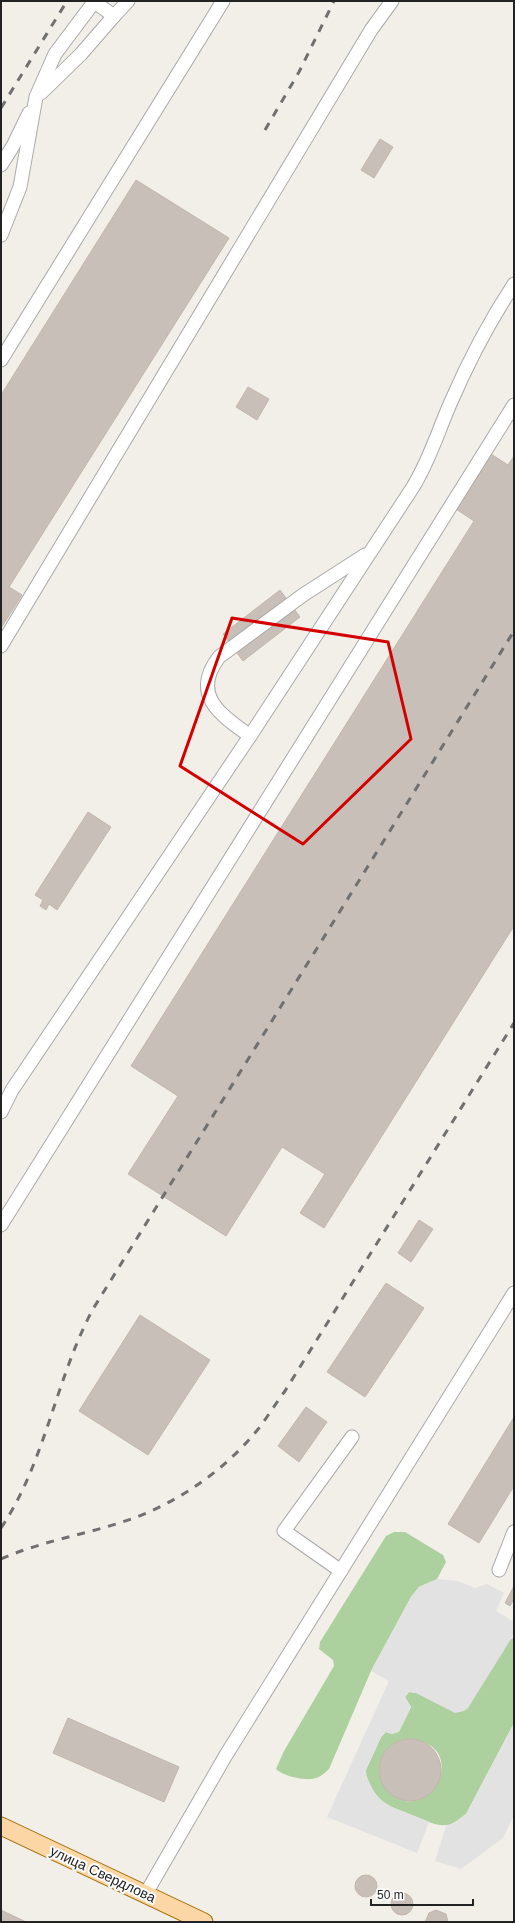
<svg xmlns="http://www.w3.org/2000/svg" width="515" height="1923" font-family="Arial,sans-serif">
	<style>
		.forest { fill: #add19e; fill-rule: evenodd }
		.parking { fill: #e2e2e2 }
		.building { fill: #c7bfb8; stroke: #c4b6ab }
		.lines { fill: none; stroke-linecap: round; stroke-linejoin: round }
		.minor-casing { stroke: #a9a9a9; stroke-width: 15 }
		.major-casing { stroke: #a06b00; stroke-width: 19 }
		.minor { stroke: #fff; stroke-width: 13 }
		.major { stroke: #fcd6a4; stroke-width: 17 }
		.rail { stroke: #707070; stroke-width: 3; stroke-dasharray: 8 8; stroke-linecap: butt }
		.marked { fill: none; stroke: #d40000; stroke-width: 3; stroke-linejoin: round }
		.labels { text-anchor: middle; stroke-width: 4; stroke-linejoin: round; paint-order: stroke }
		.street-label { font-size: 14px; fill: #222; stroke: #fff }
	</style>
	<rect width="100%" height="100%" fill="#f2efe9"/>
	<g class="forest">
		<path d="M394,1532H405L443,1555L446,1562L437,1579L419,1587L411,1597L371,1671L329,1769C324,1774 319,1778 312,1779C302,1780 283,1776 276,1769L284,1751L334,1666L333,1660L319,1649L320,1642L381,1544L386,1536Z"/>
		<path d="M514,1634V1723L466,1814C460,1818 454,1824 447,1825C438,1827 425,1820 417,1817C396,1808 381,1807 370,1785C368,1779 366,1777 366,1770L381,1737L386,1732L392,1734L399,1731L411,1707L405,1697L409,1692L416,1693L513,1638ZM411,1739C477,1748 421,1835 385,1787C369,1765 387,1742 411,1739Z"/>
	</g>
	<g class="parking">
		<path d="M437,1579L458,1581L475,1588L487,1584L504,1593L496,1611L514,1622V1634L468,1708L464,1711L455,1713L416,1693L409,1692L405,1697L411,1707L399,1732L392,1734L386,1732L381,1737L366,1770V1776L375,1794L382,1801L392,1807L429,1822L417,1853L327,1817L389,1681L371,1671L411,1597L419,1587Z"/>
		<path d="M514,1723V1815L503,1838L461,1869L435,1861L446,1826L456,1822L466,1814Z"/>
	</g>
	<g class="building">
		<path d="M380,139L393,147L374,178L361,170Z"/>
		<path d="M136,180L229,238L9,587L22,595L1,628V395Z"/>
		<path d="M248,387L269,399L257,420L236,407Z"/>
		<path d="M491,454L508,465L514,456V926L324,1228L300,1213L325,1174L282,1147L226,1236L128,1174L178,1096L131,1066L474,521L456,509Z"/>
		<path d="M280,590L300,617L243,661L223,634Z"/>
		<path d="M88,812L111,827L57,910L49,904L46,910L40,906L43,900L35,895Z"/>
		<path d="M419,1220L433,1229L411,1262L398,1253Z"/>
		<path d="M386,1283L424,1308L365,1397L327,1372Z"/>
		<path d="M140,1315L210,1360L148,1455L79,1411Z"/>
		<path d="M306,1407L327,1422L299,1462L278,1446Z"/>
		<path d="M514,1417V1486L479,1543L448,1524Z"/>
		<path d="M514,1586V1599L510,1606L505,1603Z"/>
		<path d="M68,1718L179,1767L164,1802L53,1753Z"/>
		<circle cx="410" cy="1770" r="31"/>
		<circle cx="366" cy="1886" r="11"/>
		<circle cx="402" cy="1904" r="11"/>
		<path d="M1,1910L26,1922H1Z"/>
		<path d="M436,1910L446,1914L448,1922H425L429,1913Z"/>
	</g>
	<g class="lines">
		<defs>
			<g id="minor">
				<path d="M93,1L114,16L128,1"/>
				<path d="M41,93L81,54L114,16"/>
				<path d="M1,165L13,146L29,113"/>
				<path d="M1,235L20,187L36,97L55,54L94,2"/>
				<path d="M1,360L223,1"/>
				<path d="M1,646L371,30L392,1"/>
				<path d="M250,736C221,715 190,695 219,657L303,595L365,555"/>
				<path d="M1,1112L12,1090L250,736L413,487C430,459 437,434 450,404C468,362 489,322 514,284"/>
				<path d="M1,1225L514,405"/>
				<path d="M499,1570L514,1532"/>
				<path d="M341,1571L284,1531L352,1437"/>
				<path d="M145,1895L226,1755L514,1293"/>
			</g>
			<path id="major" d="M1,1826L204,1922"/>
		</defs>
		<use href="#minor" class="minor-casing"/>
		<use href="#major" class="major-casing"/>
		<use href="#minor" class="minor"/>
		<use href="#major" class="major"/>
		<g class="rail">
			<path d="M1,108L67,1"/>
			<path d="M265,130L299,72L334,1"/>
			<path d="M1,1528C46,1461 55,1380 93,1309L514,631"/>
			<path d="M1,1559C44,1540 90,1534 134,1518C182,1500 227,1468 259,1428C268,1416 276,1403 285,1391L514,1023"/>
		</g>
	</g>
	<path class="marked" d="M232,618L388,642L411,739L303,844L180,766Z"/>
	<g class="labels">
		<g class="street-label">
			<text transform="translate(103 1874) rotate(25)" y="5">улица Свердлова</text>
		</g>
	</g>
	<rect width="515" height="1923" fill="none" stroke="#222222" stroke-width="4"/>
	<path d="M371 1899v6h102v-6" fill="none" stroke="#222222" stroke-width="2"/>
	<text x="377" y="1899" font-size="12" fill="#222222" stroke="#ffffff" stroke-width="3" paint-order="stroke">50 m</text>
</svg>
